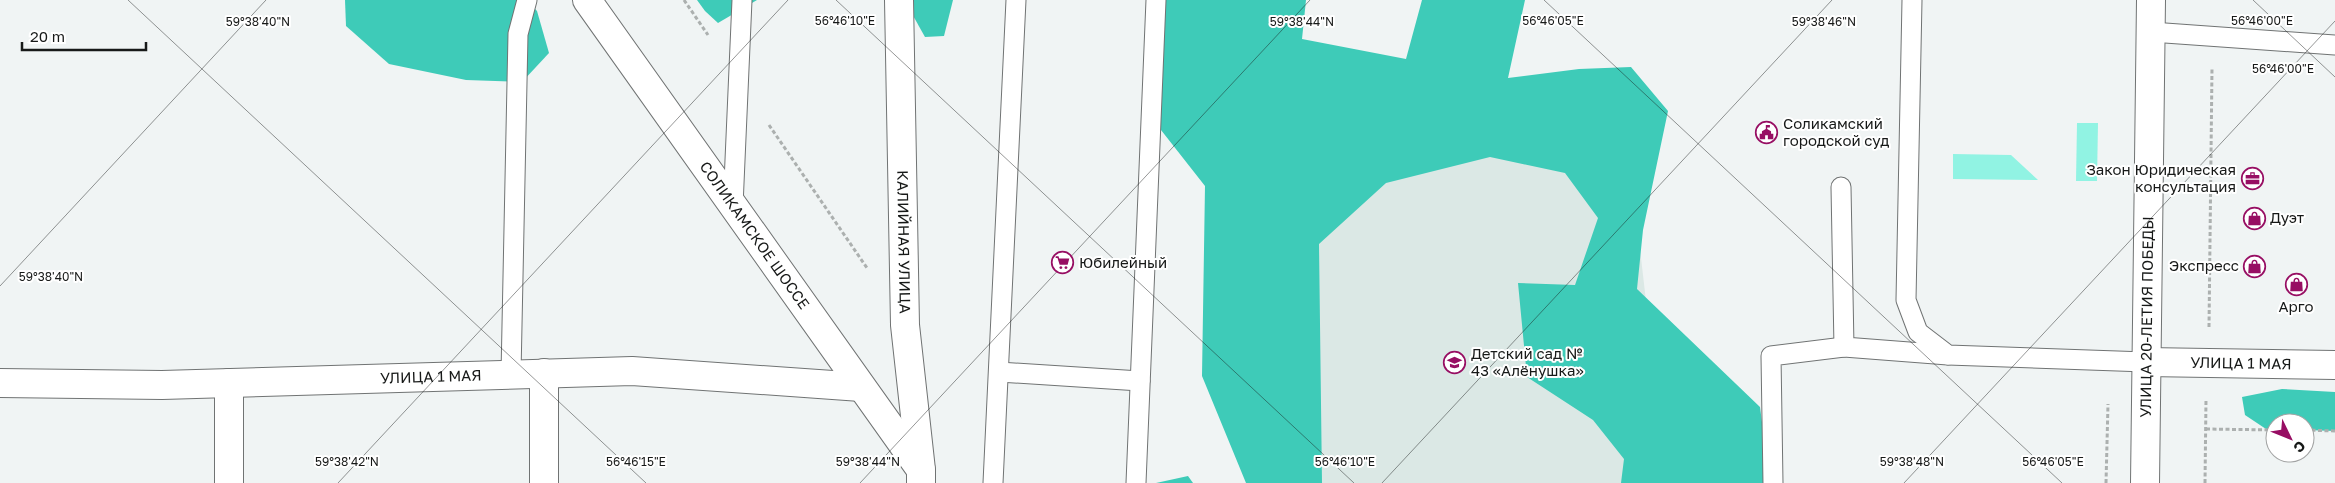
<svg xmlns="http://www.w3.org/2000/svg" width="2335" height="483" font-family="'Golos Text',sans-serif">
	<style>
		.built { fill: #dbe8e5 }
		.green { fill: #91f3e3 }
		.forest { fill: #3ecbb8 }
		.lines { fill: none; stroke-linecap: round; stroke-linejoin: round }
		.service-casing { stroke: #707373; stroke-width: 21 }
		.minor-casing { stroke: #707373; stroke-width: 30 }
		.secondary-casing { stroke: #707373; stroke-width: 30 }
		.trunk-casing { stroke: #707373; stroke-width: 30 }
		.path { stroke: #acb0af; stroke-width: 3; stroke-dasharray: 4 2.5; stroke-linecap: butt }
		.service { stroke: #fff; stroke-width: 19 }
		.minor { stroke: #fff; stroke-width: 28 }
		.secondary { stroke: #fff; stroke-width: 28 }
		.trunk { stroke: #fff; stroke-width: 28 }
		.ticks { fill: none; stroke: #171918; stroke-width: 1; stroke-opacity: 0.45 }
		.labels { text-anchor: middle; stroke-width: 4; stroke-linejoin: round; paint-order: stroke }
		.poi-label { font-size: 15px; fill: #171918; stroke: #fff; text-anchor: start }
		.street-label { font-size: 15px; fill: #171918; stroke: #fff }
		.ticks-label { font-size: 12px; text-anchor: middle; fill: #171918; stroke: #fff; stroke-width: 4; stroke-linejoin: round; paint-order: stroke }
	</style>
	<rect width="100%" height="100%" fill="#f0f4f4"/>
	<path class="built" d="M1236,77L1625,119L1667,483H1280Z"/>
	<g class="green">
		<path d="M2077,123H2098L2097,181H2076Z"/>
		<path d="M1953,154L2011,155L2038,180L1953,179Z"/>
	</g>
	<g class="forest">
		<path d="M345,0H527L537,11L549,53L522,82L466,80L389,64L346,26Z"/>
		<path d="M697,0H757L718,23L705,11Z"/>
		<path d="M912,0H953L944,36L925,37L911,12Z"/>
		<path d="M1146,0H1306L1302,39L1406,59L1422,0H1525L1508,78L1579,69L1631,67L1668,111L1643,230L1637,289L1760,407L1770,483H1621L1624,459L1593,420L1527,377L1518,283L1575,285L1598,218L1565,173L1490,157L1386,183L1319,244L1322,483H1246L1202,376L1205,186L1150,116Z"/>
		<path d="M2282,389L2335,392V431L2305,430V423H2275V429H2266L2245,415L2242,397Z"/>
		<path d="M1188,476L1193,483H1156Z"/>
	</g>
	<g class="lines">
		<defs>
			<g id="service">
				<path d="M1912,0L1906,300L1918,332L1948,355L2146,362"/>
				<path d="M2151,32L2335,45"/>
				<path d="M1841,187L1844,347L1948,355"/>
				<path d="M733,206L742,0"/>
				<path d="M999,372L1140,381"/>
				<path d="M511,374L518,34L527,0"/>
				<path d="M993,483L1016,0"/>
				<path d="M1136,483L1156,0"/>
				<path d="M1773,483L1771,356L1844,347"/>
			</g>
			<g id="minor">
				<path id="s1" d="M899,0L905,325L921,470"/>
				<path id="s2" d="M2146,362L2335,365"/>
				<path d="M544,373V483"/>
				<path id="s3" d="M0,383L162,385L632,371L861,387"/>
				<path d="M229,483V383"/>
			</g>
			<g id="secondary">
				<path id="s4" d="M2145,483L2151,0"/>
			</g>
			<g id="trunk">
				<path id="s5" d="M587,0L921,470V483"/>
			</g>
		</defs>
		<use href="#service" class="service-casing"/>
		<use href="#minor" class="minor-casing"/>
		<use href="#secondary" class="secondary-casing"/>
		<use href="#trunk" class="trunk-casing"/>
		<g class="path">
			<path d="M684,0L708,35"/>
			<path d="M769,125L867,268"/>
			<path d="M2209,327L2212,68"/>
			<path d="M2206,429L2275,430"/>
			<path d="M2305,430L2335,431"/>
			<path d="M2106,483L2108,404"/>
			<path d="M2205,483L2206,399"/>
		</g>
		<use href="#service" class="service"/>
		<use href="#minor" class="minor"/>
		<use href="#secondary" class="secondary"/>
		<use href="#trunk" class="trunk"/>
	</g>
	<path class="ticks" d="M128,0L646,483M836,0L1354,483M1544,0L2062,483M2253,0L2335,77M0,286L266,0M338,483L788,0M860,483L1310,0M1382,483L1832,0M1904,483L2335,21"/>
	<defs>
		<symbol id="civic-ring" viewBox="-11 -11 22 22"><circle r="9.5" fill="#fff" stroke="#970e63" stroke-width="1.5"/><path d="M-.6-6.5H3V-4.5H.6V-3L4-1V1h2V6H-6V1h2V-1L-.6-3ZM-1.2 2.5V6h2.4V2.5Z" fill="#970e63"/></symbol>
		<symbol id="office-ring" viewBox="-11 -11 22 22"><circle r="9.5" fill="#fff" stroke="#970e63" stroke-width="1.5"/><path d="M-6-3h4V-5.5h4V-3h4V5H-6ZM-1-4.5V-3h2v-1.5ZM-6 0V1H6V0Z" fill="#970e63"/></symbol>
		<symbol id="shop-ring" viewBox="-11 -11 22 22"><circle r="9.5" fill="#fff" stroke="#970e63" stroke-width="1.5"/><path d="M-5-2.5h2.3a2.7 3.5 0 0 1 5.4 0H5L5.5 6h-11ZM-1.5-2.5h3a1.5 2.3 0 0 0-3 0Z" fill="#970e63"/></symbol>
		<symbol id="supermarket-ring" viewBox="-11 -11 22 22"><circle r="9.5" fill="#fff" stroke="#970e63" stroke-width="1.5"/><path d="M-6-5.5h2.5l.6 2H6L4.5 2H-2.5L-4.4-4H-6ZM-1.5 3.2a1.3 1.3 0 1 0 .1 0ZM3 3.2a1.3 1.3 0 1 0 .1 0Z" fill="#970e63"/></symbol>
		<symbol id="school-ring" viewBox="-11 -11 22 22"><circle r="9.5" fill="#fff" stroke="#970e63" stroke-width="1.5"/><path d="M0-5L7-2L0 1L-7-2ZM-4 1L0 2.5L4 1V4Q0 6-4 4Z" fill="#970e63"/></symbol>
	</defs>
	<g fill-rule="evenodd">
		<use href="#civic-ring" x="1754" y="120" width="25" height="25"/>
		<use href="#office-ring" x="2240" y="166" width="25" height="25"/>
		<use href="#shop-ring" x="2242" y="206" width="25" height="25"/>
		<use href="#supermarket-ring" x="1050" y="250" width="25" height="25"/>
		<use href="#shop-ring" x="2242" y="254" width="25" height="25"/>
		<use href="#shop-ring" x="2284" y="272" width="25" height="25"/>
		<use href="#school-ring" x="1442" y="350" width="25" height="25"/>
	</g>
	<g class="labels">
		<g class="poi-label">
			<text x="1783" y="129">Соликамский<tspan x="1783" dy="17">городской суд</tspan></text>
			<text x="2236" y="175" text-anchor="end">Закон Юридическая<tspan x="2236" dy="17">консультация</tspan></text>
			<text x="2270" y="223">Дуэт</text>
			<text x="1079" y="268">Юбилейный</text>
			<text x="2239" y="271" text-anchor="end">Экспресс</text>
			<text x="2296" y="312" text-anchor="middle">Арго</text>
			<text x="1471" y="359">Детский сад №<tspan x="1471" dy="17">43 «Алёнушка»</tspan></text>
		</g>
		<g class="street-label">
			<text dy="5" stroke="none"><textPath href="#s5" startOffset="289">СОЛИКАМСКОЕ ШОССЕ</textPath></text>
			<text dy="5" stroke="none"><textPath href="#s1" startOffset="242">КАЛИЙНАЯ УЛИЦА</textPath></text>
			<text dy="5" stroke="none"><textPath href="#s4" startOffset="166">УЛИЦА 20-ЛЕТИЯ ПОБЕДЫ</textPath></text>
			<text dy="5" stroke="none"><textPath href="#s2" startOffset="95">УЛИЦА 1 МАЯ</textPath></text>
			<text dy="5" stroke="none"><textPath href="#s3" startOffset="431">УЛИЦА 1 МАЯ</textPath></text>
		</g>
	</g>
	<g class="ticks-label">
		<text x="2262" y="25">56°46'00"E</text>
		<text x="845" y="25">56°46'10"E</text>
		<text x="1553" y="25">56°46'05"E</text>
		<text x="258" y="26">59°38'40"N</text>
		<text x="1302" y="26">59°38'44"N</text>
		<text x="1824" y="26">59°38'46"N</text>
		<text x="2283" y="73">56°46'00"E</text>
		<text x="51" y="281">59°38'40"N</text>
		<text x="347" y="466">59°38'42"N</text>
		<text x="868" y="466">59°38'44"N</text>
		<text x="1912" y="466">59°38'48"N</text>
		<text x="636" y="466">56°46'15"E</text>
		<text x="1345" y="466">56°46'10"E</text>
		<text x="2053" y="466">56°46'05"E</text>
	</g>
	<g transform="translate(2290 438) rotate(133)"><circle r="24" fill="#ffffff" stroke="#a2a3a3"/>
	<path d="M0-4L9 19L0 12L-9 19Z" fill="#970e63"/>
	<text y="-8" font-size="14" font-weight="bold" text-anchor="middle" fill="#171918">С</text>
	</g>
	<path d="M22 42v8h124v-8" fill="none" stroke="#171918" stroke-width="2.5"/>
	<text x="30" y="42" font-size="15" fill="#171918" stroke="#ffffff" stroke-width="4" paint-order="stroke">20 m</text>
</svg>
